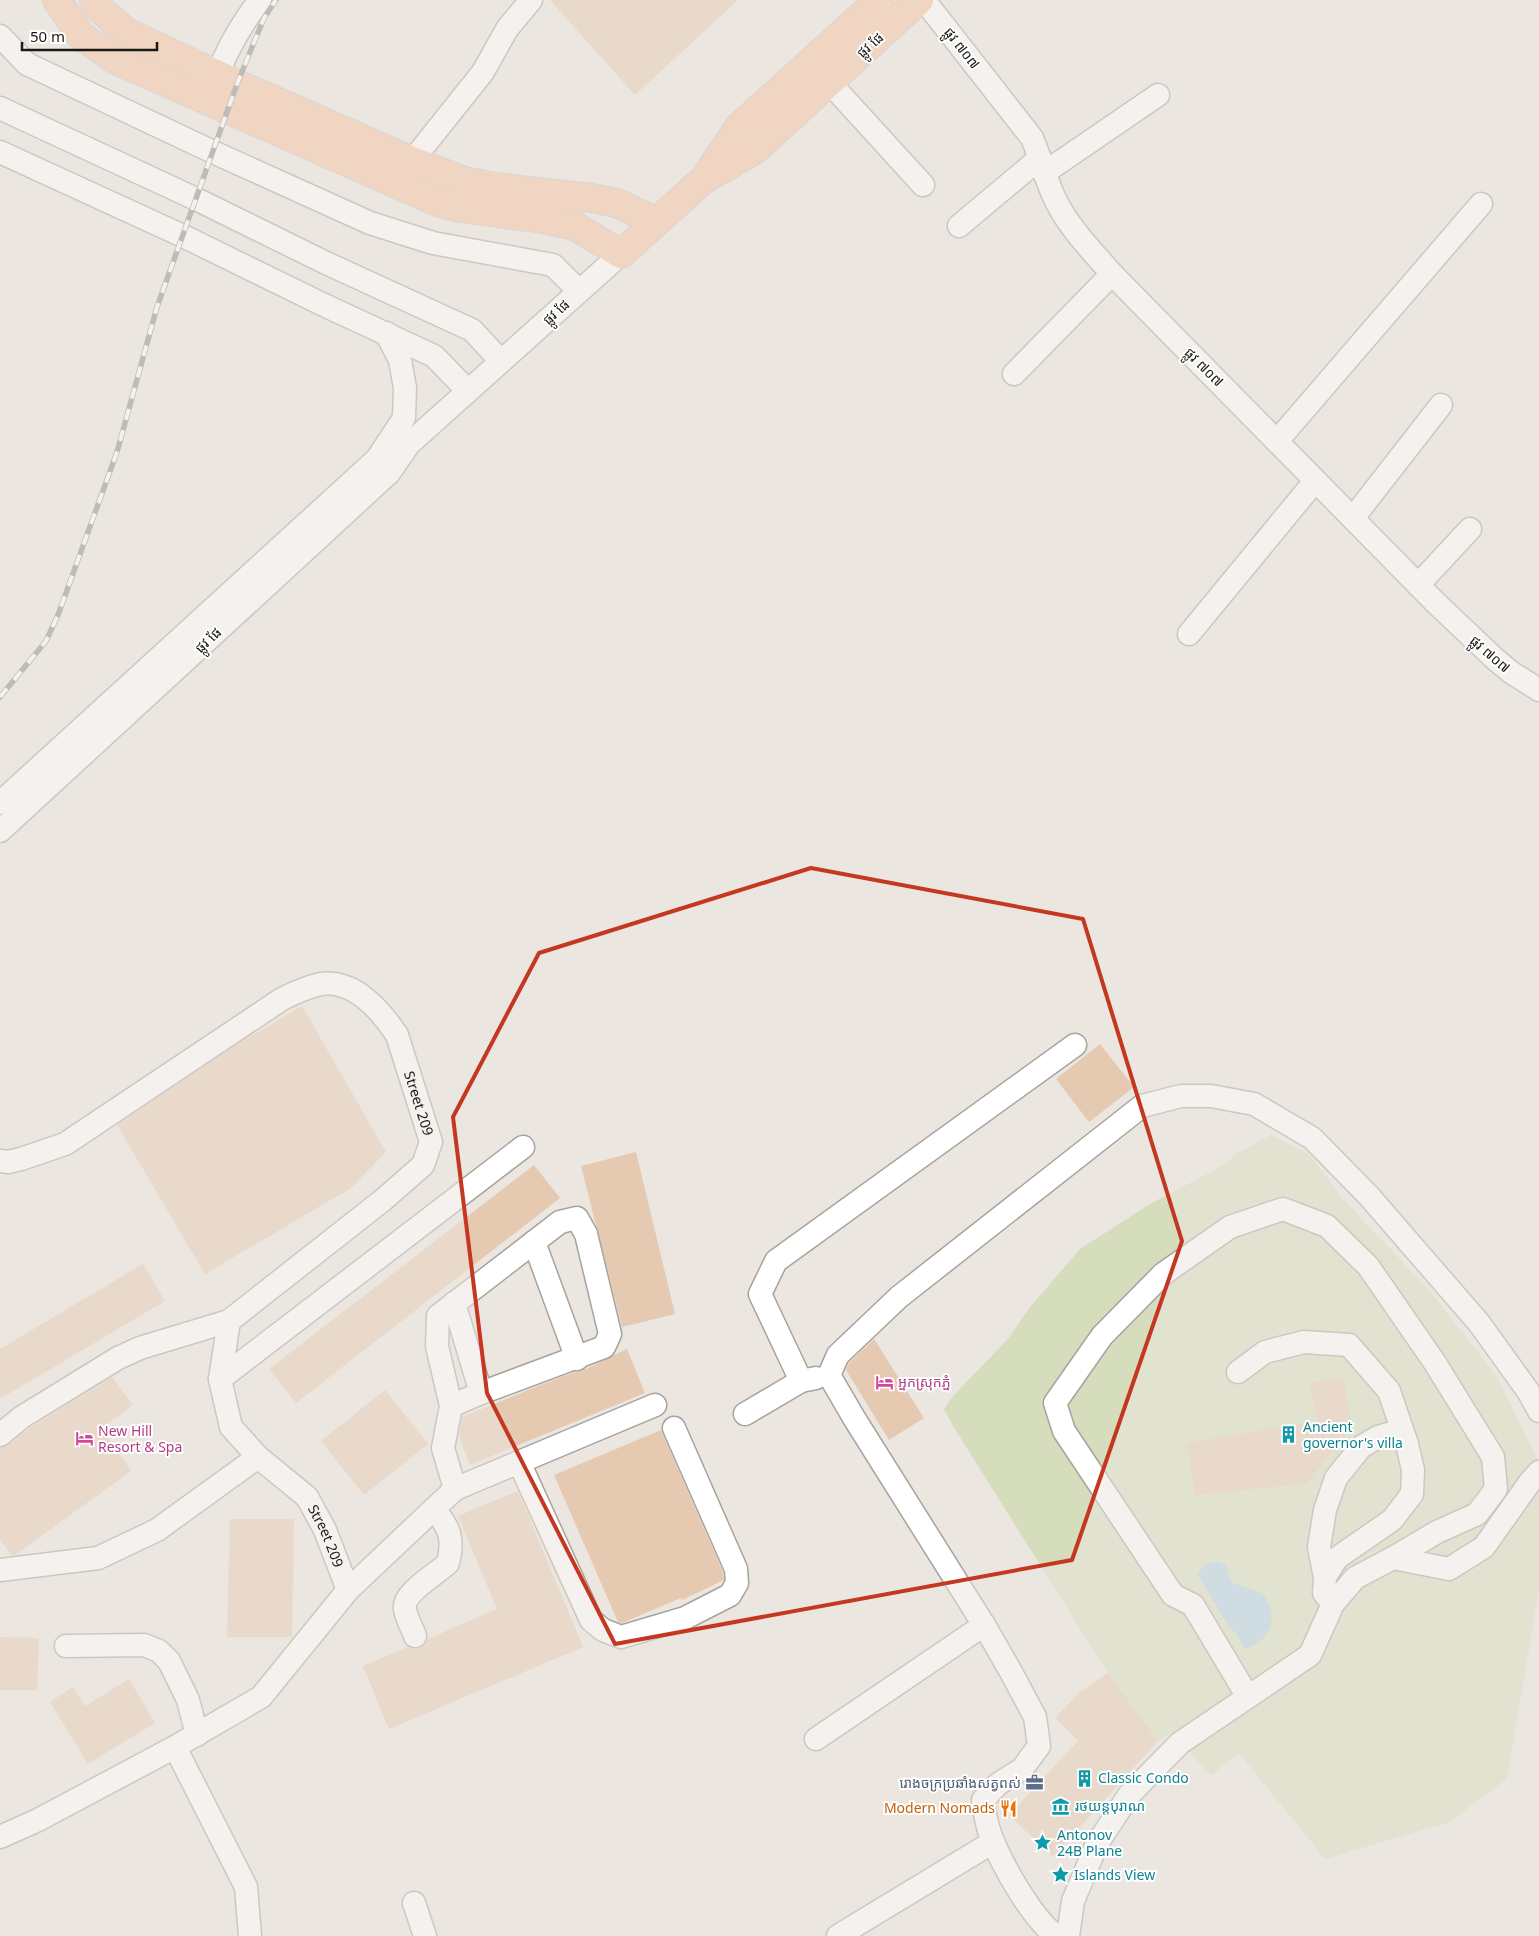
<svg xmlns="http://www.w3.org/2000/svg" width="1539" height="1936" font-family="'Noto Sans','Noto Sans Khmer',sans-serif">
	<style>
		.green { fill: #d5ddbd }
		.water { fill: #add0e3 }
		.building { fill: #e6c9b1 }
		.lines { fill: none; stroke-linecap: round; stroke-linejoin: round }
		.minor-casing { stroke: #a7a39d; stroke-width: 25 }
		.major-casing { stroke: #c3c3c2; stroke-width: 30 }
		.minor { stroke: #fff; stroke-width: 22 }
		.major { stroke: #f7c1a1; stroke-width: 28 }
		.rail-casing { stroke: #8b8883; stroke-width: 5.5 }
		.rail { stroke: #fff; stroke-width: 4; stroke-dasharray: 11; stroke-linecap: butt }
		.marked { fill: none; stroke: #c43822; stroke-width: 4; stroke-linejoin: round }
		.labels { text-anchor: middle; stroke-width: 4; stroke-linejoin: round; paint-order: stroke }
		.street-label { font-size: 14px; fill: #1a1916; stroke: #fff }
		.hotel-label { font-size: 14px; fill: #b23c85; stroke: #fff; text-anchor: start }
		.culture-label { font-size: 14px; fill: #0d838f; stroke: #fff; text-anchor: start }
		.service-label { font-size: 14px; fill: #4e5e75; stroke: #fff; text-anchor: end }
		.food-label { font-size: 14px; fill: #c56008; stroke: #fff; text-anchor: end }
	</style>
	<rect width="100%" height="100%" fill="#ebe6e0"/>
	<path class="green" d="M1271,1135L1309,1154L1342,1198L1429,1290L1497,1377L1539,1463V1590L1507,1779L1449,1822L1325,1859L1239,1753L1211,1775L1171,1733L1158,1741L1108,1673L953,1426L944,1409L953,1396L1007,1340L1031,1306L1080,1249L1150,1204L1226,1164L1234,1155Z"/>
	<path class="water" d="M1217,1561L1226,1565L1231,1582L1264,1594C1278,1620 1273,1638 1245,1649L1236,1633L1227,1624L1197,1573L1206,1564Z"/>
	<g class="building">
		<path d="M550,0H738L635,95Z"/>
		<path d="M302,1006L386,1152L351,1188L205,1274L117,1125L238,1044Z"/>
		<path d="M1100,1044L1134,1087L1089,1122L1056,1079Z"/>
		<path d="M636,1152L675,1314L622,1327L581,1166Z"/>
		<path d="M534,1165L560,1198L296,1403L269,1369Z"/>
		<path d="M143,1264L165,1301L0,1399V1349Z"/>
		<path d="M874,1339L924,1418L889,1440L846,1370L849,1363Z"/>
		<path d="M627,1349L645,1393L470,1465L459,1436L462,1417L533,1388L575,1372L582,1371Z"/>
		<path d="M112,1377L133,1405L101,1428L131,1471L15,1555H11L0,1539V1448L8,1445L30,1428Z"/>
		<path d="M1343,1377L1352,1427L1306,1484L1195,1495L1187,1443L1318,1421L1310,1383Z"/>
		<path d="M385,1390L428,1444L364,1495L321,1441Z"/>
		<path d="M661,1430L723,1572L724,1580L682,1600L681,1598L622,1623L618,1622L554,1475Z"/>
		<path d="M518,1491L583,1647L389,1729L363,1666L408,1647L413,1649L420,1648L425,1644L428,1639L497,1609L458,1516Z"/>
		<path d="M230,1519H294L292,1637H227Z"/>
		<path d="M0,1637L39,1638L37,1690H0Z"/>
		<path d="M1108,1673L1158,1741L1053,1857L1009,1815L1078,1741L1055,1718L1080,1692Z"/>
		<path d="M129,1679L155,1723L88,1764L50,1702L73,1687L85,1706Z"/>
	</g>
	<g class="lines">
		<defs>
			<g id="minor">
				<path d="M924,0L1032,138C1041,159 1046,182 1057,203C1071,230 1093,252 1112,274L1436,603L1495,659L1512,673L1539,690"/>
				<path d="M0,36L27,64L213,152L370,223L433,243L553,265L579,291"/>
				<path d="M829,82L923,185"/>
				<path d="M212,91C222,58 239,27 260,0"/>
				<path d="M0,108L196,199L326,263L472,330L501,361"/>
				<path d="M0,152L183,236L326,306L434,356L468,391"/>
				<path d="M412,161L483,72L507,29L531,0"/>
				<path d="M1044,173L1158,95"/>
				<path d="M959,226L1040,158"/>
				<path d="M1014,374L1112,274"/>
				<path d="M1277,441L1481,204"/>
				<path d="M377,459L404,418L405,388L400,360L386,333"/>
				<path d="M1353,518L1441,405"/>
				<path d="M1418,585L1470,529"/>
				<path d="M1189,634L1315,481"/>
				<path d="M0,803L377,459L408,444"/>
				<path d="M0,831L389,473L409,444L621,254"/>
				<path id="s1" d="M0,1161L8,1162L21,1159L65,1144L282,999C294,993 307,987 321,984C354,979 381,1011 397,1035L431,1142L423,1165L383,1200L229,1321L140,1348L118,1358L22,1417L0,1435"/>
				<path d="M534,1242L577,1359"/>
				<path d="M454,1303L481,1393"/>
				<path id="s2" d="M229,1321L220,1379L231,1427L258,1457L307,1497L325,1530L348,1590"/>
				<path d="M1238,1372L1265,1352L1304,1342L1349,1345L1389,1391L1407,1444"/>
				<path d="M220,1379L523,1147"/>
				<path d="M801,1381L760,1294L776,1261L1075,1045"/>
				<path d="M451,1406L481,1393L604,1347L610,1334L586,1234L577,1218L560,1222L438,1316L437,1346L451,1406L443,1448L455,1489"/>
				<path d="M745,1414L801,1381L816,1378"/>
				<path d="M519,1462L591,1620L603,1630L621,1637L685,1618L730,1595L737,1583L736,1569L674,1428"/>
				<path d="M0,1570L98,1558L157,1530L258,1457"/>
				<path d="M1325,1577L1319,1547L1325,1510L1336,1478L1361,1447L1378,1437L1395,1432L1407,1444L1413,1470L1412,1494L1392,1520L1337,1558L1325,1577L1324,1593L1333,1604"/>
				<path d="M415,1636C412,1627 406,1618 405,1609C402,1593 437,1574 448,1563C454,1539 450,1528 434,1509"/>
				<path d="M66,1646L144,1645L159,1651L169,1661L188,1700L197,1735"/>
				<path d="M1248,1697L1193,1605L1173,1595L1064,1431L1055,1403L1102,1336L1163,1274L1230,1227L1283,1209L1327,1226L1368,1266L1435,1363L1493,1457L1496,1489L1477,1514L1437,1532L1393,1558"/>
				<path d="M816,1739L984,1625"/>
				<path d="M175,1747L246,1887L250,1936"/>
				<path d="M0,1837L38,1820L175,1747L261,1697L348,1590L455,1489L655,1405"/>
				<path d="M414,1903L425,1936"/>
				<path d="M838,1936L993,1842"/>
				<path d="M1057,1936C1033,1922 993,1851 987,1823C985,1816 984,1808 983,1800L998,1784L1022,1769L1039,1746L1035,1717L1011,1672L984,1625L854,1418L829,1375L838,1355L899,1297L1142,1106L1181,1096H1211L1254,1104L1312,1138L1368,1195L1479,1323L1528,1391L1539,1411"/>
				<path d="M1068,1936L1073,1901L1097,1844L1129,1795L1180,1743L1310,1655L1333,1604L1355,1578L1393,1558L1449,1569L1484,1547L1530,1482L1539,1472"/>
			</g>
			<g id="major">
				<path d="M57,0L81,36L116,60L440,203L460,208L544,219L575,226L621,254L703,180L756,149L919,0"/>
				<path d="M94,0L99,8L126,32L237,84L412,161L464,181L495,187L591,198L617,203L656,222"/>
				<path d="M708,173L739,127L879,0"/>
			</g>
		</defs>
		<use href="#minor" class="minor-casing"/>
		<use href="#major" class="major-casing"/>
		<use href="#minor" class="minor"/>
		<use href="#major" class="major"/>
		<defs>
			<path id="rail" d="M0,697L46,641L58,615L117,452L157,307L237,84L264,18L276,0"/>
		</defs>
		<use href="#rail" class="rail-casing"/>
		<use href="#rail" class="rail"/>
	</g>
	<path d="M0 0H1539V1936H0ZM811,868L1083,919L1182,1241L1072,1560L615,1644L487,1393L453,1117L539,953Z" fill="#ebe6e0" fill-opacity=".55" fill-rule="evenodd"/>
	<path class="marked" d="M811,868L1083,919L1182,1241L1072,1560L615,1644L487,1393L453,1117L539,953Z"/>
	<defs>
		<symbol id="hotel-bare" viewBox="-9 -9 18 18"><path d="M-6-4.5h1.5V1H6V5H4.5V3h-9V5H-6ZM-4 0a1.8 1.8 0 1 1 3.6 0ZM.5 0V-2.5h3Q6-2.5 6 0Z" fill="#d1479c" stroke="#fff" stroke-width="2.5" paint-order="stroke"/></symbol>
		<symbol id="building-bare" viewBox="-9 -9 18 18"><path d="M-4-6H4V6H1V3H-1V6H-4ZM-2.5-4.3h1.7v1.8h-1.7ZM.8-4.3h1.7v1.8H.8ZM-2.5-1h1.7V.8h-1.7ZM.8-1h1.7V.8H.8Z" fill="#0f9aa8" stroke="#fff" stroke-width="2.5" paint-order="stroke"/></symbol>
		<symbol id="office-bare" viewBox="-9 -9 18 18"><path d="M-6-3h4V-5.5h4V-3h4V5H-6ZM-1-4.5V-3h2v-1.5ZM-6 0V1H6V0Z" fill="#5c6f8a" stroke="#fff" stroke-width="2.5" paint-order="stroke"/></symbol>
		<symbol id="museum-bare" viewBox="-9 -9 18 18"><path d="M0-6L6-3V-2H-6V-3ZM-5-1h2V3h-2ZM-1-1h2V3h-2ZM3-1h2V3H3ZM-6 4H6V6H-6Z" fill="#0f9aa8" stroke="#fff" stroke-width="2.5" paint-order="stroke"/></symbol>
		<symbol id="restaurant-bare" viewBox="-9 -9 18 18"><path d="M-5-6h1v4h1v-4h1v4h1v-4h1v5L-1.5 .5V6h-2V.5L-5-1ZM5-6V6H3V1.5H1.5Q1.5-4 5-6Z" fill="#e8710a" stroke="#fff" stroke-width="2.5" paint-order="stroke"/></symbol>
		<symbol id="sight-bare" viewBox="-9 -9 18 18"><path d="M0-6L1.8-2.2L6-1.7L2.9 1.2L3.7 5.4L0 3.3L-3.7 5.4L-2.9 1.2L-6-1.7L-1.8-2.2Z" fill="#0f9aa8" stroke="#fff" stroke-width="2.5" paint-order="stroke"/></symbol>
	</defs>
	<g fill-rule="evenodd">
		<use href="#hotel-bare" x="872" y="1370" width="25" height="25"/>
		<use href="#building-bare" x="1276" y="1422" width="25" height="25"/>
		<use href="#hotel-bare" x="72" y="1426" width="25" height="25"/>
		<use href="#building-bare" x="1072" y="1766" width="25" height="25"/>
		<use href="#office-bare" x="1022" y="1770" width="25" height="25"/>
		<use href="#museum-bare" x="1048" y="1794" width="25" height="25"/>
		<use href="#restaurant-bare" x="996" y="1796" width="25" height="25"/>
		<use href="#sight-bare" x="1030" y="1830" width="25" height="25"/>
		<use href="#sight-bare" x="1048" y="1862" width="25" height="25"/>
	</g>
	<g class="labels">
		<g class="street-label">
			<text transform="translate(870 45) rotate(-42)" y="5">ផ្លូវ ផែ</text>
			<text transform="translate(962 48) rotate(52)" y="5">ផ្លូវ ៧០៧</text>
			<text transform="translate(556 312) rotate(-42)" y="5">ផ្លូវ ផែ</text>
			<text transform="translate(1204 367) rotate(45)" y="5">ផ្លូវ ៧០៧</text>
			<text transform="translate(208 640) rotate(-43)" y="5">ផ្លូវ ផែ</text>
			<text transform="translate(1490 654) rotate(41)" y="5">ផ្លូវ ៧០៧</text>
			<text dy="5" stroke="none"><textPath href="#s1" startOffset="539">Street 209</textPath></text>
			<text dy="5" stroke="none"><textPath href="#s2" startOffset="255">Street 209</textPath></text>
		</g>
		<g class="hotel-label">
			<text x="898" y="1387">អ្នកស្រុកភ្នំ</text>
			<text x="98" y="1436">New Hill<tspan x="98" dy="16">Resort &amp; Spa</tspan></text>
		</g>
		<g class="culture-label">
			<text x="1303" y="1432">Ancient<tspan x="1303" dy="16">governor's villa</tspan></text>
			<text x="1098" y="1783">Classic Condo</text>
			<text x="1075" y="1811">រថយន្តបុរាណ</text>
			<text x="1057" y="1840">Antonov<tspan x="1057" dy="16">24B Plane</tspan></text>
			<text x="1074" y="1880">Islands View</text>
		</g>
		<g class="service-label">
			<text x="1021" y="1788">រោងចក្រប្រឆាំងសត្វពស់</text>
		</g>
		<g class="food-label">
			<text x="995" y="1813">Modern Nomads</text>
		</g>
	</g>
	<path d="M22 42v8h135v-8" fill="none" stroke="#1a1916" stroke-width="2.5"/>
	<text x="30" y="42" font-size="15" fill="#1a1916" stroke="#ffffff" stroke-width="4" paint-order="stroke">50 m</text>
</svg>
